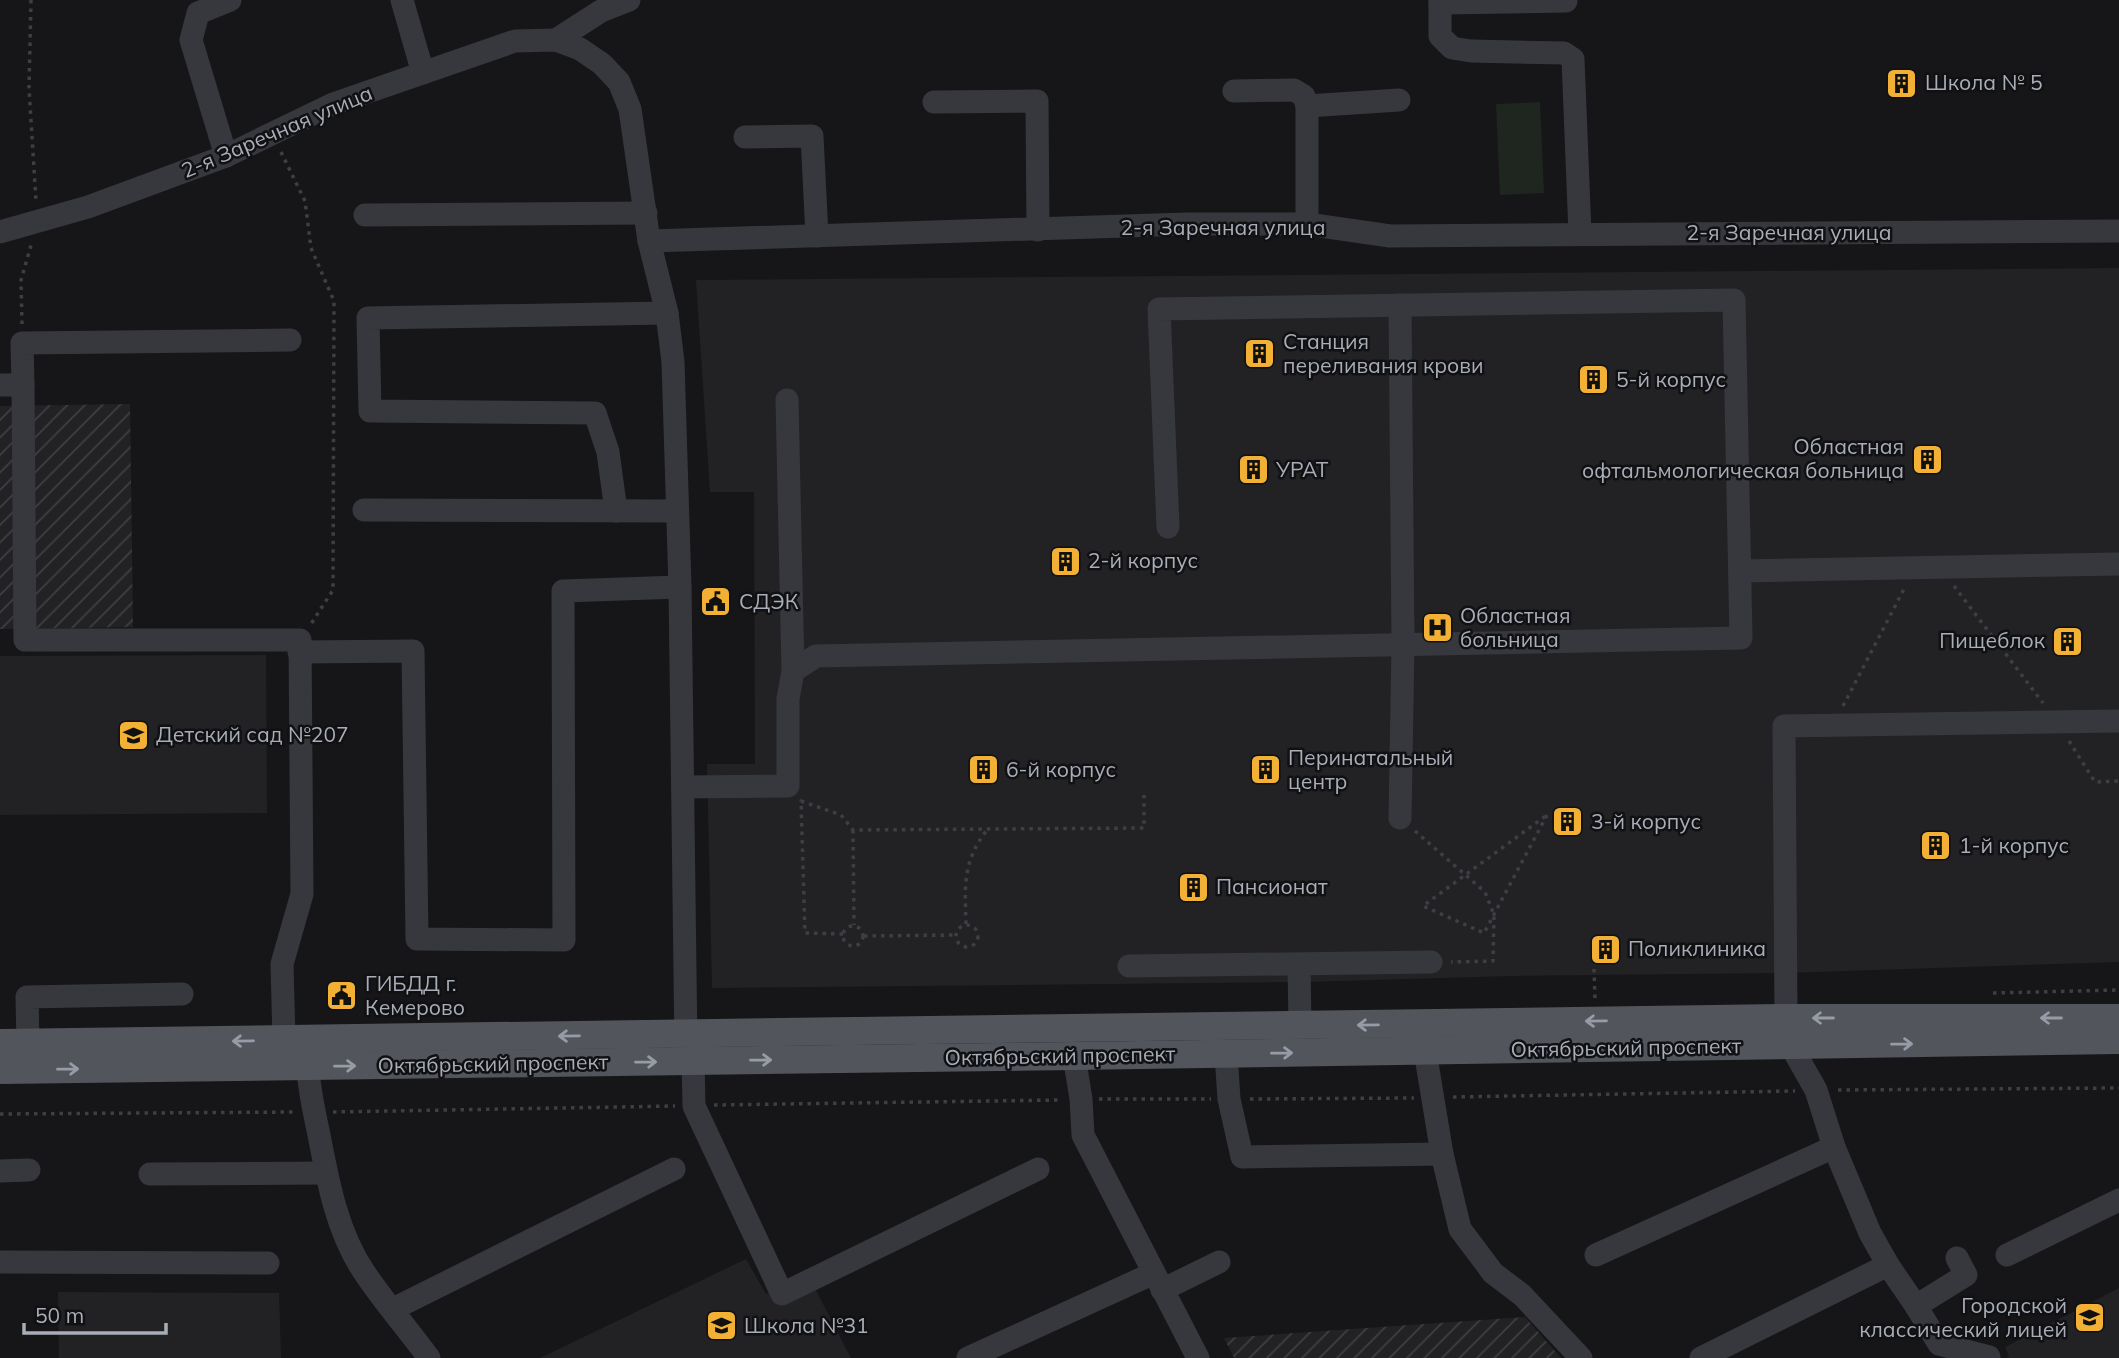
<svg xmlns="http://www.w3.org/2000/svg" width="2119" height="1358" font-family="Mulish,sans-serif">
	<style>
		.built { fill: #222225 }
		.industrial { fill: url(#industrial-furrows) }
		.grass { fill: #1e261f }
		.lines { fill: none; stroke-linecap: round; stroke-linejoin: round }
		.path { stroke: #3d3f44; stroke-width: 3.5; stroke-dasharray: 3.5 5; stroke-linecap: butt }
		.minor { stroke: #37383d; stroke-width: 23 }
		.major { stroke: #53555c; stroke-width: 28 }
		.oneway { stroke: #979ba6 }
		.labels { text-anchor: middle; stroke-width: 5; stroke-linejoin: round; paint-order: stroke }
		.poi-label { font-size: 21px; fill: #a8adb8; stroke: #111113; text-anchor: start }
		.street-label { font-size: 21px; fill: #a8adb8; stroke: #111113 }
	</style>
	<defs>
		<pattern id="industrial-furrows" width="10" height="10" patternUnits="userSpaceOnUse" patternTransform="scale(1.75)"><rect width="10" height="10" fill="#222225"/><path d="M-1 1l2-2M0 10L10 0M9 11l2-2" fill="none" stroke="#3f3f43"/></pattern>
	</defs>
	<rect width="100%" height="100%" fill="#161618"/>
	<g class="built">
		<path d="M2119,268V962L1785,973L1511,976L1304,982L712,988L707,764H755L754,492H710L696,280Z"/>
		<path d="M266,655L267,813L0,815V656Z"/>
		<path d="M746,1259L766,1294L808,1275L851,1358H540Z"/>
		<path d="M2119,1288V1358H2006L2009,1356L2005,1347Z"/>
		<path d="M58,1292L279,1293L281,1358H59Z"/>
	</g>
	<g class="industrial">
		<path d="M130,404L133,627L0,629V406Z"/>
		<path d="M1525,1317L1561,1358H1234L1224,1338Z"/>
	</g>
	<path class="grass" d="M1540,102L1544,193L1500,195L1496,104Z"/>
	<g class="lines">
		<g class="path">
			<path d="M31,0L29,88L36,201"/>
			<path d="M281,152L305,201L311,248L334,301L333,590L311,624"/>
			<path d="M22,324L21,280L32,242"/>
			<path d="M1954,586L2043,703"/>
			<path d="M1843,706L1904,589"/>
			<path d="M2069,741L2095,782L2119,781"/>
			<path d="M1547,815L1484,933L1423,906Z"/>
			<path d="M853,830L854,925"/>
			<path d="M1415,831L1485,892L1494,915L1493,961L1451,962"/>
			<path d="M966,924C965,887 962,862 987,830"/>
			<circle cx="967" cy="936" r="11"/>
			<circle cx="853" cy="936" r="10"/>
			<path d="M843,934L805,933L801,801L841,815L853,830L1144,828V795"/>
			<path d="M864,936L957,935"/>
			<path d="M1594,969L1595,999"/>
			<path d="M1993,993L2119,990"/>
			<path d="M1838,1090L2119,1088"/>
			<path d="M1453,1097L1795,1091"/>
			<path d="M1099,1099H1211"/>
			<path d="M1250,1099L1414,1098"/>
			<path d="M714,1105L1060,1100"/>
			<path d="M333,1112L675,1106"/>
			<path d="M0,1114L294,1112"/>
		</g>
		<g class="minor">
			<path d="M402,0L423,73"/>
			<path d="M1440,0V36L1452,48L1471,51L1564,53L1573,59L1580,234"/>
			<path d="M1440,3L1566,1"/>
			<path d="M556,40L601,11L629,0"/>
			<path d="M1234,91L1294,90L1304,96L1307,106L1399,100"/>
			<path d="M934,102L1037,101L1038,230"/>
			<path d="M1307,106V224"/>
			<path d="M745,137L812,136L817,236"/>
			<path d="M226,156L191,40L198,13L230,0"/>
			<path d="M365,215L646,213"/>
			<path d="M0,232L88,207L226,156L333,104L515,41L556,40L580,49L602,64L619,82L630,109L649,241L667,313L673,362L680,587L686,1049"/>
			<path d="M649,241L1188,224H1307L1390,236L2119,231"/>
			<path d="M1400,305L1403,644L1400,818"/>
			<path d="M0,385H23L22,343L290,340"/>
			<path d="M23,385L25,640H300L302,894L282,964L284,1041"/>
			<path d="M787,400L793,671"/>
			<path d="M364,510L677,511"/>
			<path d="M616,511L608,452L595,413L370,411L368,318L667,313"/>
			<path d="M1740,571L2119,564"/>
			<path d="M299,652L413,651L417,939L564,940L563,591L680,587"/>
			<path d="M683,787L788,786V699L793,671L816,656L1741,638L1734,300L1159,309L1168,527"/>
			<path d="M1299,965L1300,1026"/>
			<path d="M1129,966L1431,962"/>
			<path d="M1786,1018L1784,726L2119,721"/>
			<path d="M28,1043L27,997L182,994"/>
			<path d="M1791,1046L1816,1090L1834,1147L1870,1233L1888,1265L1916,1306L1966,1275L1957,1258"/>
			<path d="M307,1050C307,1078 313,1107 319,1135C328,1182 337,1232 364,1272C384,1302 408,1329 429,1358"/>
			<path d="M1425,1051L1442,1154L1460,1229L1493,1273L1522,1295L1581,1358"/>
			<path d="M1226,1054L1229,1099L1242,1157L1442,1154"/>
			<path d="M1074,1056L1081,1099L1083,1135L1198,1358"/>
			<path d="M693,1061L694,1106L782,1294L1038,1169"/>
			<path d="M0,1171L29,1170"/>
			<path d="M150,1174L326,1173"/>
			<path d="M1596,1255L1834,1147"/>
			<path d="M2007,1255L2119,1200"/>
			<path d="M0,1262L268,1263"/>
			<path d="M1162,1290L1219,1262"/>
			<path d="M1916,1306L1939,1344L1989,1357"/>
			<path d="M393,1309L674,1169"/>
			<path d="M968,1358L1154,1273"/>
			<path d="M1701,1358L1888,1265"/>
		</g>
		<g class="major">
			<path d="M0,1043L1786,1018H2119"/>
			<path d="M0,1070L1074,1056L2119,1040"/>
		</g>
	</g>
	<defs><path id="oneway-shaft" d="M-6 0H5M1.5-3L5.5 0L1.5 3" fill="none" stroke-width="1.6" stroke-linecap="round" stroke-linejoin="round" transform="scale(1.75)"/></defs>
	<g class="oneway">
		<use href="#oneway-shaft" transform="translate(1823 1018) rotate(180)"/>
		<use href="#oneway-shaft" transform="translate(2051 1018) rotate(180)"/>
		<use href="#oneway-shaft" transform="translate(1596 1021) rotate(179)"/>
		<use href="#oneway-shaft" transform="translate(1368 1025) rotate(179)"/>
		<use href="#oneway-shaft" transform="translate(569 1036) rotate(179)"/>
		<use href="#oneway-shaft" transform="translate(243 1041) rotate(179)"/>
		<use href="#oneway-shaft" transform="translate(1902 1044) rotate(-1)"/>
		<use href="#oneway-shaft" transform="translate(1282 1053) rotate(-1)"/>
		<use href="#oneway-shaft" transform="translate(761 1060) rotate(-1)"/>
		<use href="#oneway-shaft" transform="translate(646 1062) rotate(-1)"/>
		<use href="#oneway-shaft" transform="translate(345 1066) rotate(-1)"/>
		<use href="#oneway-shaft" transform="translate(68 1069) rotate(-1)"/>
	</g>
	<defs>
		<symbol id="building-square" viewBox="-11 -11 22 22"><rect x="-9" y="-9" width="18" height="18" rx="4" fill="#f2b134" stroke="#111113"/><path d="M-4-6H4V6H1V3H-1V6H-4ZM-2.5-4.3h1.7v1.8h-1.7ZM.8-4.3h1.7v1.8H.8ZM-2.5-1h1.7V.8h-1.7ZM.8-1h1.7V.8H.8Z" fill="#111"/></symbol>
		<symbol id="civic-square" viewBox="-11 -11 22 22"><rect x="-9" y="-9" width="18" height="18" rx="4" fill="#f2b134" stroke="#111113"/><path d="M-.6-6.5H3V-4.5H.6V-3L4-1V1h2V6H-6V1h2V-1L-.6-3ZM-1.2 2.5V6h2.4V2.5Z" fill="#111"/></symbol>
		<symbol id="hospital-square" viewBox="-11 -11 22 22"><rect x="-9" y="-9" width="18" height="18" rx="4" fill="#f2b134" stroke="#111113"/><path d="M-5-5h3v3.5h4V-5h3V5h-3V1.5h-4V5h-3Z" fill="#111"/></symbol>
		<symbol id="school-square" viewBox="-11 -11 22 22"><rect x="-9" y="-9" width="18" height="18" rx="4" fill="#f2b134" stroke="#111113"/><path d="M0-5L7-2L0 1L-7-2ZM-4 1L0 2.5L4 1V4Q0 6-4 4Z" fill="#111"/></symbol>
	</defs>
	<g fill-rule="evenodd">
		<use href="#building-square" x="1884" y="66" width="35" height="35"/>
		<use href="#building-square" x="1242" y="336" width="35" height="35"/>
		<use href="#building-square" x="1576" y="362" width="35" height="35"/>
		<use href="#building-square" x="1910" y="442" width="35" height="35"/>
		<use href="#building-square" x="1236" y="452" width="35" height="35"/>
		<use href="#building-square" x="1048" y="544" width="35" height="35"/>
		<use href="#civic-square" x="698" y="584" width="35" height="35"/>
		<use href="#hospital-square" x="1420" y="610" width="35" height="35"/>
		<use href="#building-square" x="2050" y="624" width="35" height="35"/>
		<use href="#school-square" x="116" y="718" width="35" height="35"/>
		<use href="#building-square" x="966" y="752" width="35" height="35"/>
		<use href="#building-square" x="1248" y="752" width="35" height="35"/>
		<use href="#building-square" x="1550" y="804" width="35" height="35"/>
		<use href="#building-square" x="1918" y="828" width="35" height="35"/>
		<use href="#building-square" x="1176" y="870" width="35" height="35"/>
		<use href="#building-square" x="1588" y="932" width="35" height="35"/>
		<use href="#civic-square" x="324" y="978" width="35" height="35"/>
		<use href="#school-square" x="2072" y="1300" width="35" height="35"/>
		<use href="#school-square" x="704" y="1308" width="35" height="35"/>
	</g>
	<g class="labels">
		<g class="poi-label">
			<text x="1925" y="90">Школа № 5</text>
			<text x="1283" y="349">Станция<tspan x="1283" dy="24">переливания крови</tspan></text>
			<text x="1616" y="387">5-й корпус</text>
			<text x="1904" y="454" text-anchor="end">Областная<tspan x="1904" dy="24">офтальмологическая больница</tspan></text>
			<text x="1276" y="477">УРАТ</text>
			<text x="1088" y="568">2-й корпус</text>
			<text x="739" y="609">СДЭК</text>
			<text x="1460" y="623">Областная<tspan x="1460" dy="24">больница</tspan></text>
			<text x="2045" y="648" text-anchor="end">Пищеблок</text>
			<text x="156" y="742">Детский сад №207</text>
			<text x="1288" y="765">Перинатальный<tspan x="1288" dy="24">центр</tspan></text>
			<text x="1006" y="777">6-й корпус</text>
			<text x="1591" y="829">3-й корпус</text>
			<text x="1959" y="853">1-й корпус</text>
			<text x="1216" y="894">Пансионат</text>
			<text x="1628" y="956">Поликлиника</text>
			<text x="365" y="991">ГИБДД г.<tspan x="365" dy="24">Кемерово</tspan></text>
			<text x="2067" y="1313" text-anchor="end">Городской<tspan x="2067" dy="24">классический лицей</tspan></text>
			<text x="744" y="1333">Школа №31</text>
		</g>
		<g class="street-label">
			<text transform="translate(277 132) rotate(-23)" y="7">2-я Заречная улица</text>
			<text x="1223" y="235">2-я Заречная улица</text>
			<text x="1789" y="240">2-я Заречная улица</text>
			<text transform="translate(1626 1048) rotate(-1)" y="7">Октябрьский проспект</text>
			<text transform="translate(1060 1056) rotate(-1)" y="7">Октябрьский проспект</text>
			<text transform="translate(493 1064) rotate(-1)" y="7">Октябрьский проспект</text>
		</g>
	</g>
	<path d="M24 1323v10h142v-10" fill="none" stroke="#a8adb8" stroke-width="3.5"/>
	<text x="35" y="1323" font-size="21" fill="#a8adb8" stroke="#111113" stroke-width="5" paint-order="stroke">50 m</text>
</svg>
